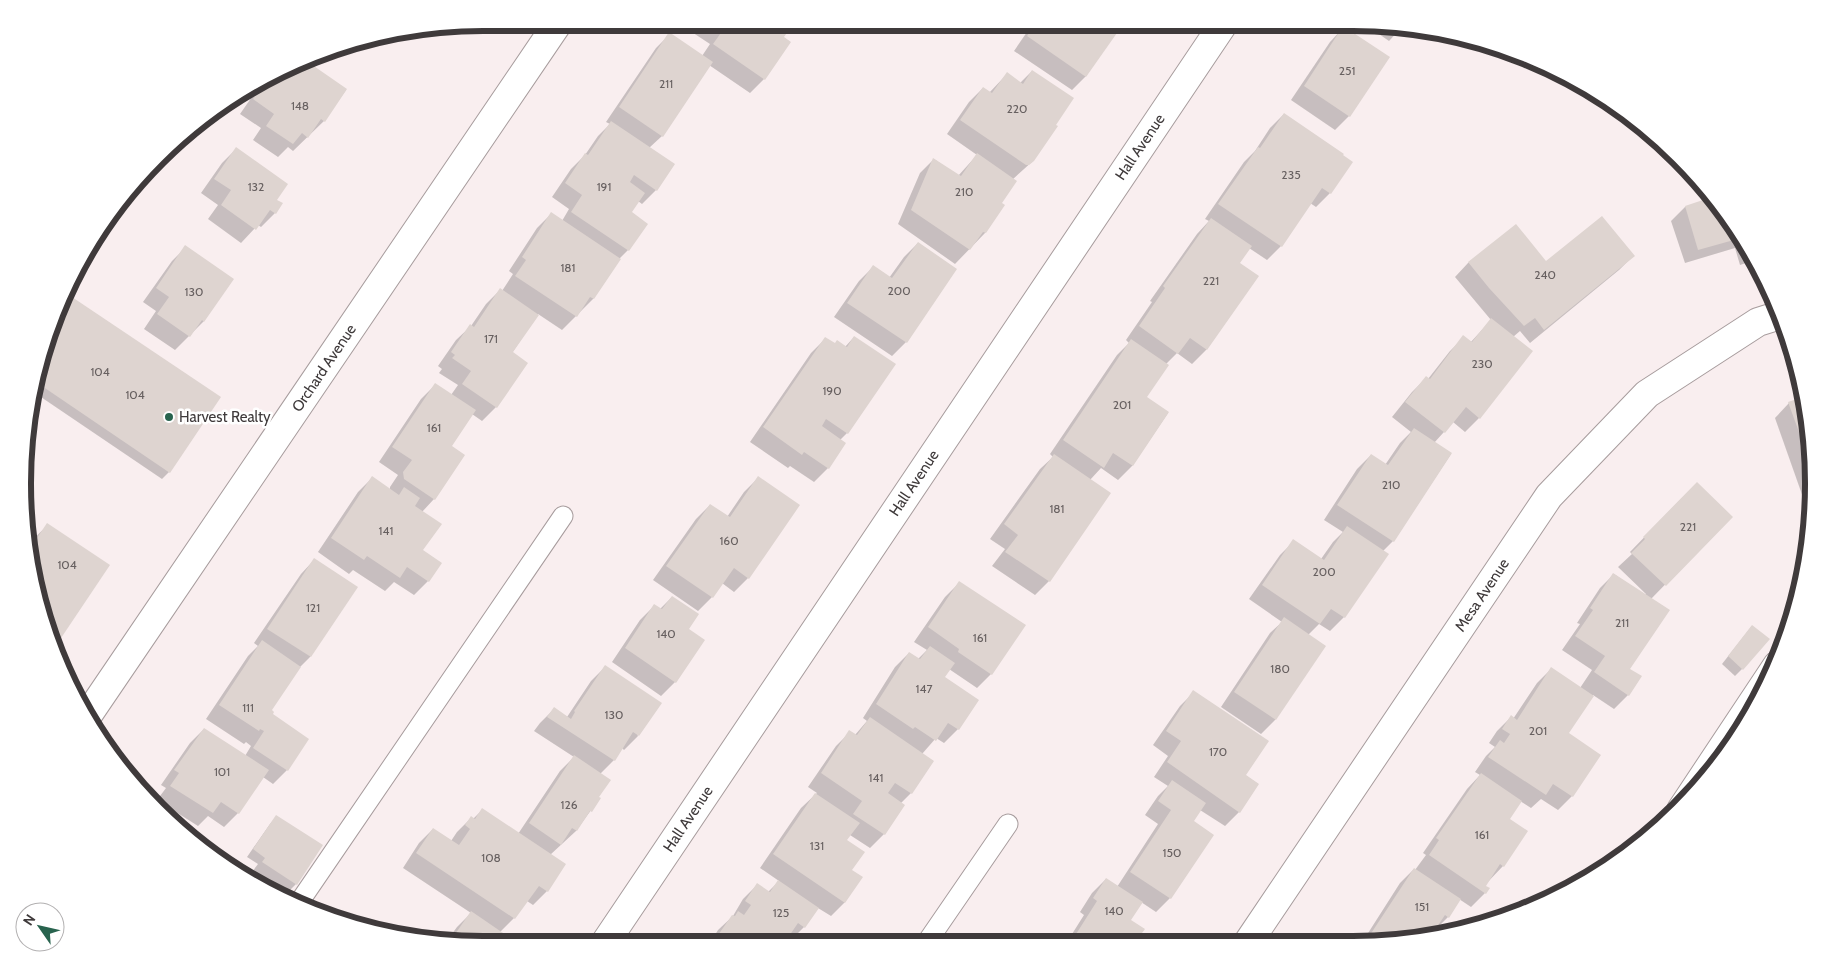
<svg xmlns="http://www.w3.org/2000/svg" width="1836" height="967" font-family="Cabin,sans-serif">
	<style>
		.shadow { fill: #0003 }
		.building { fill: #ded4d0 }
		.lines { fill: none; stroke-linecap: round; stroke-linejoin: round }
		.service-casing { stroke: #a79c9d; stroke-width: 21 }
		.minor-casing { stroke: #a79c9d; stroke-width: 30 }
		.tertiary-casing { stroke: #a79c9d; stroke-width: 30 }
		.service { stroke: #fff; stroke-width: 19 }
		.minor { stroke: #fff; stroke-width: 28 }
		.tertiary { stroke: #fff; stroke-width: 28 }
		.poi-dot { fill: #28634e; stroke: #fff; stroke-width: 2 }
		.labels { text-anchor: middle; stroke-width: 5; stroke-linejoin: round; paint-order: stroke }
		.number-label { font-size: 12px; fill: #676060 }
		.street-label { font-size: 15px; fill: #3f3a3b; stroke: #fff }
		.poi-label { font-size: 15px; fill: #3f3a3b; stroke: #fff; text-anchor: start }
		.rim { fill: none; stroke: #3f3a3b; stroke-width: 6 }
	</style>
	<rect width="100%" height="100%" fill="#f9eeef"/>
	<g class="shadow">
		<path d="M678,23H783L790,27L783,37L790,42L764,79L750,93L709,65L662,136L649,148L656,190L642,204L638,201L630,212L628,250L619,259L593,299L562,330L538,314L512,353L496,407L482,421L472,414L450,446L434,499L422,512V551L428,581L414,595L394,582L385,591L353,570L349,574L318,552L358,492L372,478L390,490V487L398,475L379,462L421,399L435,385L451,395L458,385L439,373L442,369L438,366L456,340L471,326L486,304L500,290L502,291L513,274L509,271L537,228L551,214L562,221L569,209L552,197L571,169L585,155L598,136L610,124L606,122L656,48L670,34L702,56L710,44Z"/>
		<path d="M1020,23H1122L1086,76L1072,90L1014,51L1027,32L1018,26Z"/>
		<path d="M1363,23H1382L1402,27L1389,41Z"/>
		<path d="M1343,28L1388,57L1349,116L1335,130L1291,100L1330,42Z"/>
		<path d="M357,43L353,48L348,45Z"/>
		<path d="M307,62L346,90L324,121L293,151L288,147L278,157L253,140L261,128L240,114L258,88Z"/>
		<path d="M1537,63L1551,68L1544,76L1533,69Z"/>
		<path d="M1553,69L1557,70L1581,86L1580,87Z"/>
		<path d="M1032,71L1034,160L1012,180L985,233L955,264L898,224L920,173L934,159L958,176L977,155L947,134L969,102L983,88L989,93L1007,74L1020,83Z"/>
		<path d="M1284,114L1330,193L1316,207L1310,203L1281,246L1267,260L1249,248L1238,263L1257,277L1206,350L1192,364L1177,353L1166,364L1145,397L1168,413L1132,466L1118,480L1101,468L1090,480L1109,493L1049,581L1035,595L992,566L1005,549L990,539L1040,469L1053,457L1050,454L1117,355L1129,343L1126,340L1152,302L1150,301L1197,234L1209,221L1205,219L1244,162L1255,151L1270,128Z"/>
		<path d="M236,149L276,200L275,213L261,227L258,225L241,243L208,219L218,205L201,193L222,163Z"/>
		<path d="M1713,198L1752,253L1755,260L1740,265L1735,248L1685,263L1671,221L1685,207Z"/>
		<path d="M1515,226L1546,263L1633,256L1619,270L1530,343L1520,331L1513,337L1479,418L1465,432L1453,422L1434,443L1451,454L1393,541L1382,552L1344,617L1330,631L1319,624L1308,635L1325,646L1275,720L1261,734L1221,707L1270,633L1282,622L1249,599L1280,555L1294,541L1321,559L1333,542L1343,532L1324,520L1357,469L1371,455L1385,465L1400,443L1411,432L1392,417L1412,392L1426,378L1428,379L1450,351L1464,337L1470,343L1491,320L1455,277L1468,263Z"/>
		<path d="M918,243L906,342L892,356L834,317L859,281L873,267L889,278L904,257Z"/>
		<path d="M186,247L204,321L175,350L144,329L156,311L143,302L172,261Z"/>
		<path d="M854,337L847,433L840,440L828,468L814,482L790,466L788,468L750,442L811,353L825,339L834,345L845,347Z"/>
		<path d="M38,364L169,472L162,479L35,393Z"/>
		<path d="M1804,398L1810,424L1811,520L1775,418L1789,403Z"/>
		<path d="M758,478L748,578L734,592L722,583L712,597L698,611L653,580L696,519L710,505L727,517L744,492Z"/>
		<path d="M1683,497L1731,517L1651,599L1628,669V695L1614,709L1593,695L1567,734L1600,755L1572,796L1558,810L1541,799L1531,808L1520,801L1508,819L1503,866L1484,886L1485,893L1471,907L1459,899L1448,917L1434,931L1413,941H1363L1400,883L1414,869L1415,870L1426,855L1423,853L1467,789L1480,775L1475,772L1486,756L1495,747L1489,743L1497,731L1511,717L1513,719L1537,683L1551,669L1580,688L1592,670L1562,650L1580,624L1577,623L1600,588L1614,574L1645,596L1646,594L1618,567L1632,554L1630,552Z"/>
		<path d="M48,525L108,566L54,645L30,542Z"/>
		<path d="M314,560L356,587L310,657L299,668L270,711L287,770L273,784L263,777L238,813L224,827L208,816L198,826L157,800L166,788L161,785L190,743L204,729L245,756L251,746L246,742L244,744L206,719L248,656L258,646L254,643L301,574Z"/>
		<path d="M959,583L991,674L977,688L949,669L943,678L977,701L958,729L944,743L936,738L922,754L933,761L911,793L901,803L884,834L870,848L850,835L845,841L851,871L845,902L831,916L818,908L804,927L790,941L786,938L783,942L710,943L718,930L733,916L743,899L757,885L768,892L779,881L760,868L801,808L817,793L808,787L836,746L850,732L855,735L867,721L863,718L895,667L909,653L918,659L927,650L914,642L945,597Z"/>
		<path d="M672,597L688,629L675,682L661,696L612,662L640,620L654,606L660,609Z"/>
		<path d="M1752,626L1742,669L1735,676L1722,664Z"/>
		<path d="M605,667L638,736L624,750L622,748L614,760L600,774L597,797L599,799L576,831L550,855L547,891L533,905L527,901L514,918L499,933L504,936L499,943L446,942L457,927L471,913L403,868L419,843L433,829L451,841L457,832L471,818L473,819L482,810L518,834L560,771L574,757L534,731L540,723L554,709L567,717L591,681Z"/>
		<path d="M1194,692L1245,775L1258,784L1239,812L1225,826L1200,810L1192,822L1170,898L1156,912L1141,902L1129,920L1143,929L1135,941L1067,942L1084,915L1080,912L1092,893L1106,879L1117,887L1158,824L1145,815L1158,796L1168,786L1154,777L1168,756L1153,745L1180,706Z"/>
		<path d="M276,817L321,846L296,884L282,898L249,876L258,864L247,857L270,824Z"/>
	</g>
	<g class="building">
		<path d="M712,23H786L791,27L784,37L791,42L765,80L713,44L723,30Z"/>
		<path d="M1036,23H1124L1086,77L1027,36Z"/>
		<path d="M1343,26L1390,57L1350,117L1304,86Z"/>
		<path d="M669,32L713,62L663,137L619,107Z"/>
		<path d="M308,62L347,89L325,122L321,119L308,138L302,133L293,144L266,126L274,114L253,99L263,86Z"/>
		<path d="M1032,70L1074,98L1056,125L1058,126L1034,161L1029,165H1026L960,120L983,87L992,93L1007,72L1023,84Z"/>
		<path d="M1284,113L1344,154L1343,155L1353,162L1331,194L1322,188L1282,247L1218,204L1258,147L1260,148Z"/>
		<path d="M611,121L675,164L657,191L634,175L630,182L645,193L632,212L648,224L629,251L571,212L582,195L565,183L585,153L588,155Z"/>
		<path d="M236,147L288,184L277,200L283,203L276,214L270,210L256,230L221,205L231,190L214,179Z"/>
		<path d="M977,153L1017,181L1002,203L1005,205L986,233L983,232L970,250L911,210L933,158L961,176Z"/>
		<path d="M1712,197L1741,238L1698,250L1685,206Z"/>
		<path d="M551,212L621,259L594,299L590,297L577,317L515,276L526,260L522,257Z"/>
		<path d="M1602,216L1635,256L1544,330L1535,318L1524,326L1489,288L1468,262L1516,224L1546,261Z"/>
		<path d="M1211,218L1252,246L1240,263L1259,276L1207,350L1190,338L1178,354L1139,326L1165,288L1163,286Z"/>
		<path d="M918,242L957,269L907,343L847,303L873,265L892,278Z"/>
		<path d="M185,245L234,279L204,322L202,320L190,337L157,314L169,297L156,288Z"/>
		<path d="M500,288L539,315L513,352L528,363L497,408L462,384L471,371L452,358L455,355L451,352L470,324L474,327Z"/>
		<path d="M69,295L221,397L170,473L36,382L38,364Z"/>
		<path d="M1491,318L1533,351L1480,419L1466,407L1445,433L1405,402L1426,376L1430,379L1463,335L1472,342Z"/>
		<path d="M854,336L896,364L848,434L826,419L822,426L846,443L829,469L804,452L802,455L763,427L825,337L835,343L837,340L847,347Z"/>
		<path d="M1131,339L1169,365L1147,397L1169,412L1133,466L1113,453L1104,468L1063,440Z"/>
		<path d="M435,383L476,410L452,446L465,455L435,500L404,479L403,472L412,460L392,447Z"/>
		<path d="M1803,397L1810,424L1811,465L1788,402Z"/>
		<path d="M1414,428L1452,453L1394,542L1337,505L1371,454L1388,465Z"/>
		<path d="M1054,454L1111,493L1050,582L1005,552L1018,535L1004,524Z"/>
		<path d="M372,476L399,495L404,487L420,498L415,506L442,524L423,550L442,563L429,582L407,567L400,578L367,556L364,560L331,538Z"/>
		<path d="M758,476L800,505L749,579L734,568L713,598L666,566L710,504L730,517Z"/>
		<path d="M1697,482L1733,517L1666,586L1631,553L1645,539L1643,537Z"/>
		<path d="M47,523L110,565L55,647L31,547Z"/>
		<path d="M1347,526L1389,554L1345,618L1331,609L1320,624L1262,585L1293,539L1324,560Z"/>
		<path d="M314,558L358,587L311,657L267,629Z"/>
		<path d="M1613,573L1670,610L1630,669L1642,676L1629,696L1594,672L1605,656L1575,636L1593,610L1590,608Z"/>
		<path d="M959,581L1026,625L992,675L958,652L959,649L928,627Z"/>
		<path d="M672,596L699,614L689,629L705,640L676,683L625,648L654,604L662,609Z"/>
		<path d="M1284,617L1326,646L1276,720L1234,692Z"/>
		<path d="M1752,625L1770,639L1743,670L1728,656Z"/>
		<path d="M262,640L301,667L272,710L274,712L273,714L309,739L288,771L253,748L264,731L260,729L259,731L219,705Z"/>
		<path d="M930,646L955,663L945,677L979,700L959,730L948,723L936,741L915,727L913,729L876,704L909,652L920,659Z"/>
		<path d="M605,665L662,703L639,736L633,732L615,761L547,717L554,707L571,719L575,712L574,711Z"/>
		<path d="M1551,667L1594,696L1569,733L1601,755L1573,797L1553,784L1546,795L1488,757L1500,740L1504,743L1510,734L1502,729L1511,715L1517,720Z"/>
		<path d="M1193,690L1269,741L1246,775L1259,784L1240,813L1167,762L1181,741L1166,731Z"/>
		<path d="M870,717L934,761L912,794L895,783L888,793L905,805L885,835L853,814L862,801L821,773L849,730L857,735Z"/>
		<path d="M204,728L269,770L239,814L221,802L213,813L170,786L179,773L174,770Z"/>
		<path d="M574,755L611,780L599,797L601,798L592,812L590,811L577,831L572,828L561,845L529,823Z"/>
		<path d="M1481,773L1522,801L1510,819L1528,831L1504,867L1500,864L1486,886L1490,888L1486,894L1429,855L1439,840L1436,838Z"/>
		<path d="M1172,780L1206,803L1194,821L1214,835L1171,899L1130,872L1171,810L1158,801Z"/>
		<path d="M815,793L860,823L847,840L865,852L852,870L863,877L845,903L773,854Z"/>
		<path d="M482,808L566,864L548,892L539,886L515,919L416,853L433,828L459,845L470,829L465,825L471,816L475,819Z"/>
		<path d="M276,815L323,845L297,885L262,862L265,858L253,849Z"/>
		<path d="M1414,868L1461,899L1449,918L1445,915L1431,936L1413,941H1366Z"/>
		<path d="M1106,878L1143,902L1131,920L1145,929L1136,941L1071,942L1097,901L1093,898Z"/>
		<path d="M778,880L819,908L805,928L798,923L785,942L779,943L771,938L768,943H717L714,941L732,915L735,916L738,911L744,915L751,905L745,901L757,883L770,892Z"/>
		<path d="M471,911L506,935L500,943H449Z"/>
	</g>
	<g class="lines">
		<defs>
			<g id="service">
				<path d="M1677,808L1774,662"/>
				<path d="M298,904L563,516"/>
				<path d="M927,942L1008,824"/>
			</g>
			<g id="minor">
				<path d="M1249,941L1549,496L1647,394L1758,322L1780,315"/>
				<path d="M605,943L1224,23"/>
			</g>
			<path id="tertiary" d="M90,712L558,23"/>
		</defs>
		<use href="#service" class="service-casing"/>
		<use href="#minor" class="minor-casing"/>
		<use href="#tertiary" class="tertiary-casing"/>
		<use href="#service" class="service"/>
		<use href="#minor" class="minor"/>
		<use href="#tertiary" class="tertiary"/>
	</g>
	<circle class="poi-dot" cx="169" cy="417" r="5"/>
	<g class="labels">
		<g class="number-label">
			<text x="1347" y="75">251</text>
			<text x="666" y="88">211</text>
			<text x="300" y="110">148</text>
			<text x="1017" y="113">220</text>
			<text x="1291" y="179">235</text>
			<text x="256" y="191">132</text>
			<text x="604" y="191">191</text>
			<text x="964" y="196">210</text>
			<text x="568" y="272">181</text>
			<text x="1545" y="279">240</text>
			<text x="1211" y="285">221</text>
			<text x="899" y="295">200</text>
			<text x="194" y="296">130</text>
			<text x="491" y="343">171</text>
			<text x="1482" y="368">230</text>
			<text x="100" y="376">104</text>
			<text x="832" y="395">190</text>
			<text x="135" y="399">104</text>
			<text x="1122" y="409">201</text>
			<text x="434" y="432">161</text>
			<text x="1391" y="489">210</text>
			<text x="1057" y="513">181</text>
			<text x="1688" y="531">221</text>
			<text x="386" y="535">141</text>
			<text x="729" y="545">160</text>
			<text x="67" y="569">104</text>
			<text x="1324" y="576">200</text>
			<text x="313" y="612">121</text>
			<text x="1622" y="627">211</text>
			<text x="666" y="638">140</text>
			<text x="980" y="642">161</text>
			<text x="1280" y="673">180</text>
			<text x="924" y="693">147</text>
			<text x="248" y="712">111</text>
			<text x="614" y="719">130</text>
			<text x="1538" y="735">201</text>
			<text x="1218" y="756">170</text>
			<text x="222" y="776">101</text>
			<text x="876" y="782">141</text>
			<text x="569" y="809">126</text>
			<text x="1482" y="839">161</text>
			<text x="817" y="850">131</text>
			<text x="1172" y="857">150</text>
			<text x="491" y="862">108</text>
			<text x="1422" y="911">151</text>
			<text x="1114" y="915">140</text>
			<text x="781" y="917">125</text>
		</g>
		<g class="street-label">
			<text transform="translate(1140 147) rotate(-56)" y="5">Hall Avenue</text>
			<text transform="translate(324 368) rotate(-56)" y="5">Orchard Avenue</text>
			<text transform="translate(914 483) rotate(-56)" y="5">Hall Avenue</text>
			<text transform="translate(1482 595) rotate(-56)" y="5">Mesa Avenue</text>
			<text transform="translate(688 819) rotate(-56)" y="5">Hall Avenue</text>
		</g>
		<g class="poi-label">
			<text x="179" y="422">Harvest Realty</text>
		</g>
	</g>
	<path d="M0 0H1836V967H0ZM483 31H1353A452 452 0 0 1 1805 483V484A452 452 0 0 1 1353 936H483A452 452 0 0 1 31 484V483A452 452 0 0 1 483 31Z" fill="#fff" fill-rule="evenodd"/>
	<path class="rim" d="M483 31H1353A452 452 0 0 1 1805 483V484A452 452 0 0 1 1353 936H483A452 452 0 0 1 31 484V483A452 452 0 0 1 483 31Z"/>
	<g transform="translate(40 927) rotate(304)"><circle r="24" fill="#ffffff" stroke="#b2b0b1"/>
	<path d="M0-4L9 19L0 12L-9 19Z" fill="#28634e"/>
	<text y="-8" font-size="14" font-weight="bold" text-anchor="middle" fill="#3f3a3b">N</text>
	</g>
</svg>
